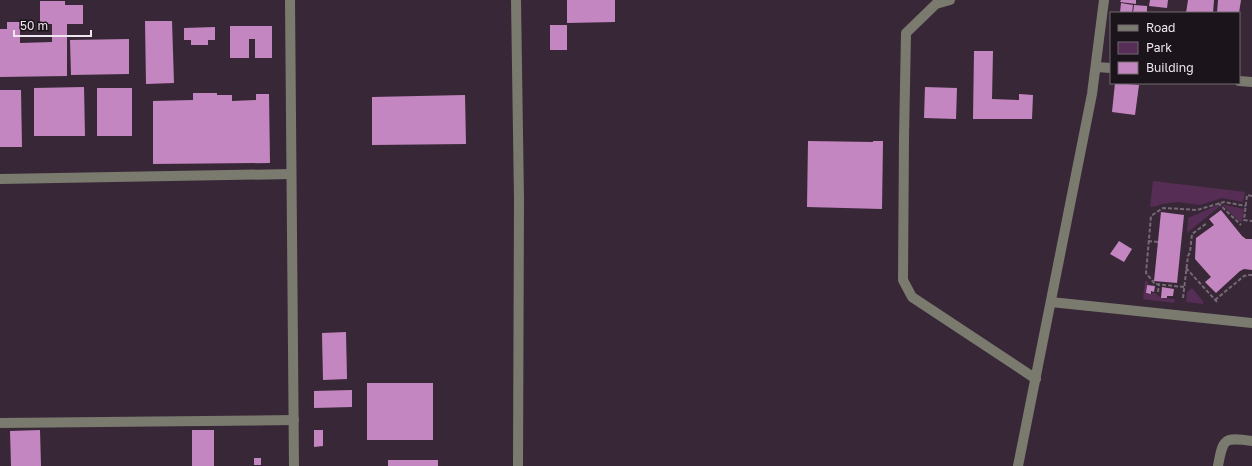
<svg xmlns="http://www.w3.org/2000/svg" width="1252" height="466" font-family="'Golos Text',sans-serif">
	<style>
		.green { fill: #562d54 }
		.building { fill: #c486c1 }
		.lines { fill: none; stroke-linecap: round; stroke-linejoin: round }
		.path { stroke: #766875; stroke-width: 2; stroke-dasharray: 4 2; stroke-linecap: butt }
		.minor { stroke: #7a7a6f; stroke-width: 10 }
	</style>
	<rect width="100%" height="100%" fill="#382837"/>
	<g class="green">
		<path d="M1153,181L1245,192L1243,202L1222,198L1200,205L1178,202L1161,204L1157,206L1150,207Z"/>
		<path d="M1218,205L1219,207L1187,233L1188,218Z"/>
		<path d="M1223,205H1225L1244,209L1242,222L1239,221Z"/>
		<path d="M1145,281H1147L1149,284H1147L1146,294H1152V293H1156L1158,296L1161,297V298L1175,299L1174,303L1143,299Z"/>
		<path d="M1192,288L1203,301V304L1186,302L1187,292Z"/>
	</g>
	<g class="building">
		<path d="M567,0H615V22L567,23Z"/>
		<path d="M1121,0H1136V4L1120,2Z"/>
		<path d="M1150,0H1168L1167,8L1149,6Z"/>
		<path d="M1188,0H1214L1213,13H1186Z"/>
		<path d="M1218,0H1241L1239,13H1217Z"/>
		<path d="M40,1H65V5H83V24H67V76L0,77V29H7V22H20V43L52,42V24H40Z"/>
		<path d="M1121,3L1133,5L1132,13H1120Z"/>
		<path d="M1134,5L1147,6V13H1133Z"/>
		<path d="M145,21H172L174,83L146,84Z"/>
		<rect x="550" y="25" width="17" height="25"/>
		<path d="M230,26H272V58H255V39H249V58H230Z"/>
		<path d="M215,27V40H208V45H191V40H184V28Z"/>
		<path d="M129,39V74L71,75L70,40Z"/>
		<path d="M974,51H993L992,99L1019,100V94L1033,95L1032,119H973Z"/>
		<path d="M1115,83L1139,85L1135,115L1112,112Z"/>
		<path d="M84,87L85,136H34V88Z"/>
		<path d="M925,87L957,88L956,119L924,118Z"/>
		<rect x="97" y="88" width="35" height="48"/>
		<path d="M0,90H21L22,147H0Z"/>
		<path d="M193,93H217V95H232V101L256,100V94H269L270,163L153,164V101L193,100Z"/>
		<path d="M465,95L466,144L372,145V97Z"/>
		<path d="M808,141L873,142V141H883L882,209L807,207Z"/>
		<path d="M1221,210L1242,236L1246,239H1252V270L1244,269L1240,271L1216,293L1205,282L1211,277L1195,259L1196,238L1214,225L1209,219Z"/>
		<path d="M1161,212L1184,215L1177,283L1154,281Z"/>
		<path d="M1119,241L1132,249L1124,262L1110,254Z"/>
		<path d="M1147,285L1155,286L1154,292L1151,291V294L1146,293Z"/>
		<path d="M1162,287L1174,289L1173,296H1167V298H1161Z"/>
		<path d="M346,332L347,379L323,380L322,333Z"/>
		<rect x="367" y="383" width="66" height="57"/>
		<path d="M352,390V407L314,408V391Z"/>
		<path d="M40,430L41,466H11L10,431Z"/>
		<rect x="192" y="430" width="22" height="36"/>
		<path d="M314,430H323V446L314,447Z"/>
		<rect x="254" y="458" width="7" height="7"/>
		<rect x="388" y="460" width="50" height="6"/>
	</g>
	<g class="lines">
		<g class="path">
			<path d="M1252,196L1247,195L1244,220L1252,221"/>
			<path d="M1218,203L1241,225"/>
			<path d="M1148,241L1158,242"/>
			<path d="M1186,268L1218,303"/>
			<path d="M1184,287L1155,284L1146,273L1151,216L1163,208L1182,209L1197,210L1224,202L1246,206"/>
			<path d="M1158,292L1159,284"/>
			<path d="M1183,298L1188,256L1190,252L1192,234L1207,223"/>
			<path d="M1215,300L1244,276L1248,275H1252"/>
		</g>
		<g class="minor">
			<path d="M290,0L294,466"/>
			<path d="M516,0L519,199L518,466"/>
			<path d="M950,0L936,4L906,33L904,138L903,280L912,297L1036,379"/>
			<path d="M1096,67L1111,68"/>
			<path d="M1239,81L1252,82"/>
			<path d="M0,179L291,174"/>
			<path d="M1051,302L1252,323"/>
			<path d="M0,423L294,420"/>
			<path d="M1018,466L1092,94L1104,0"/>
			<path d="M1218,466C1223,438 1224,437 1252,441"/>
		</g>
	</g>
	<rect x="1110" y="12" width="130" height="72" fill="#1b141a" stroke="#70686f"/>
	<rect x="1118" y="25" width="20" height="6" fill="#7a7a6f" stroke="#70686f"/>
	<text x="1146" y="32" font-size="12" fill="#f0e6ef">Road</text>
	<rect x="1118" y="42" width="20" height="12" fill="#562d54" stroke="#70686f"/>
	<text x="1146" y="52" font-size="12" fill="#f0e6ef">Park</text>
	<rect x="1118" y="62" width="20" height="12" fill="#c486c1" stroke="#70686f"/>
	<text x="1146" y="72" font-size="12" fill="#f0e6ef">Building</text>
	<path d="M14 30v6h77v-6" fill="none" stroke="#f0e6ef" stroke-width="2"/>
	<text x="20" y="30" font-size="12" fill="#f0e6ef" stroke="#1b141a" stroke-width="3" paint-order="stroke">50 m</text>
</svg>
